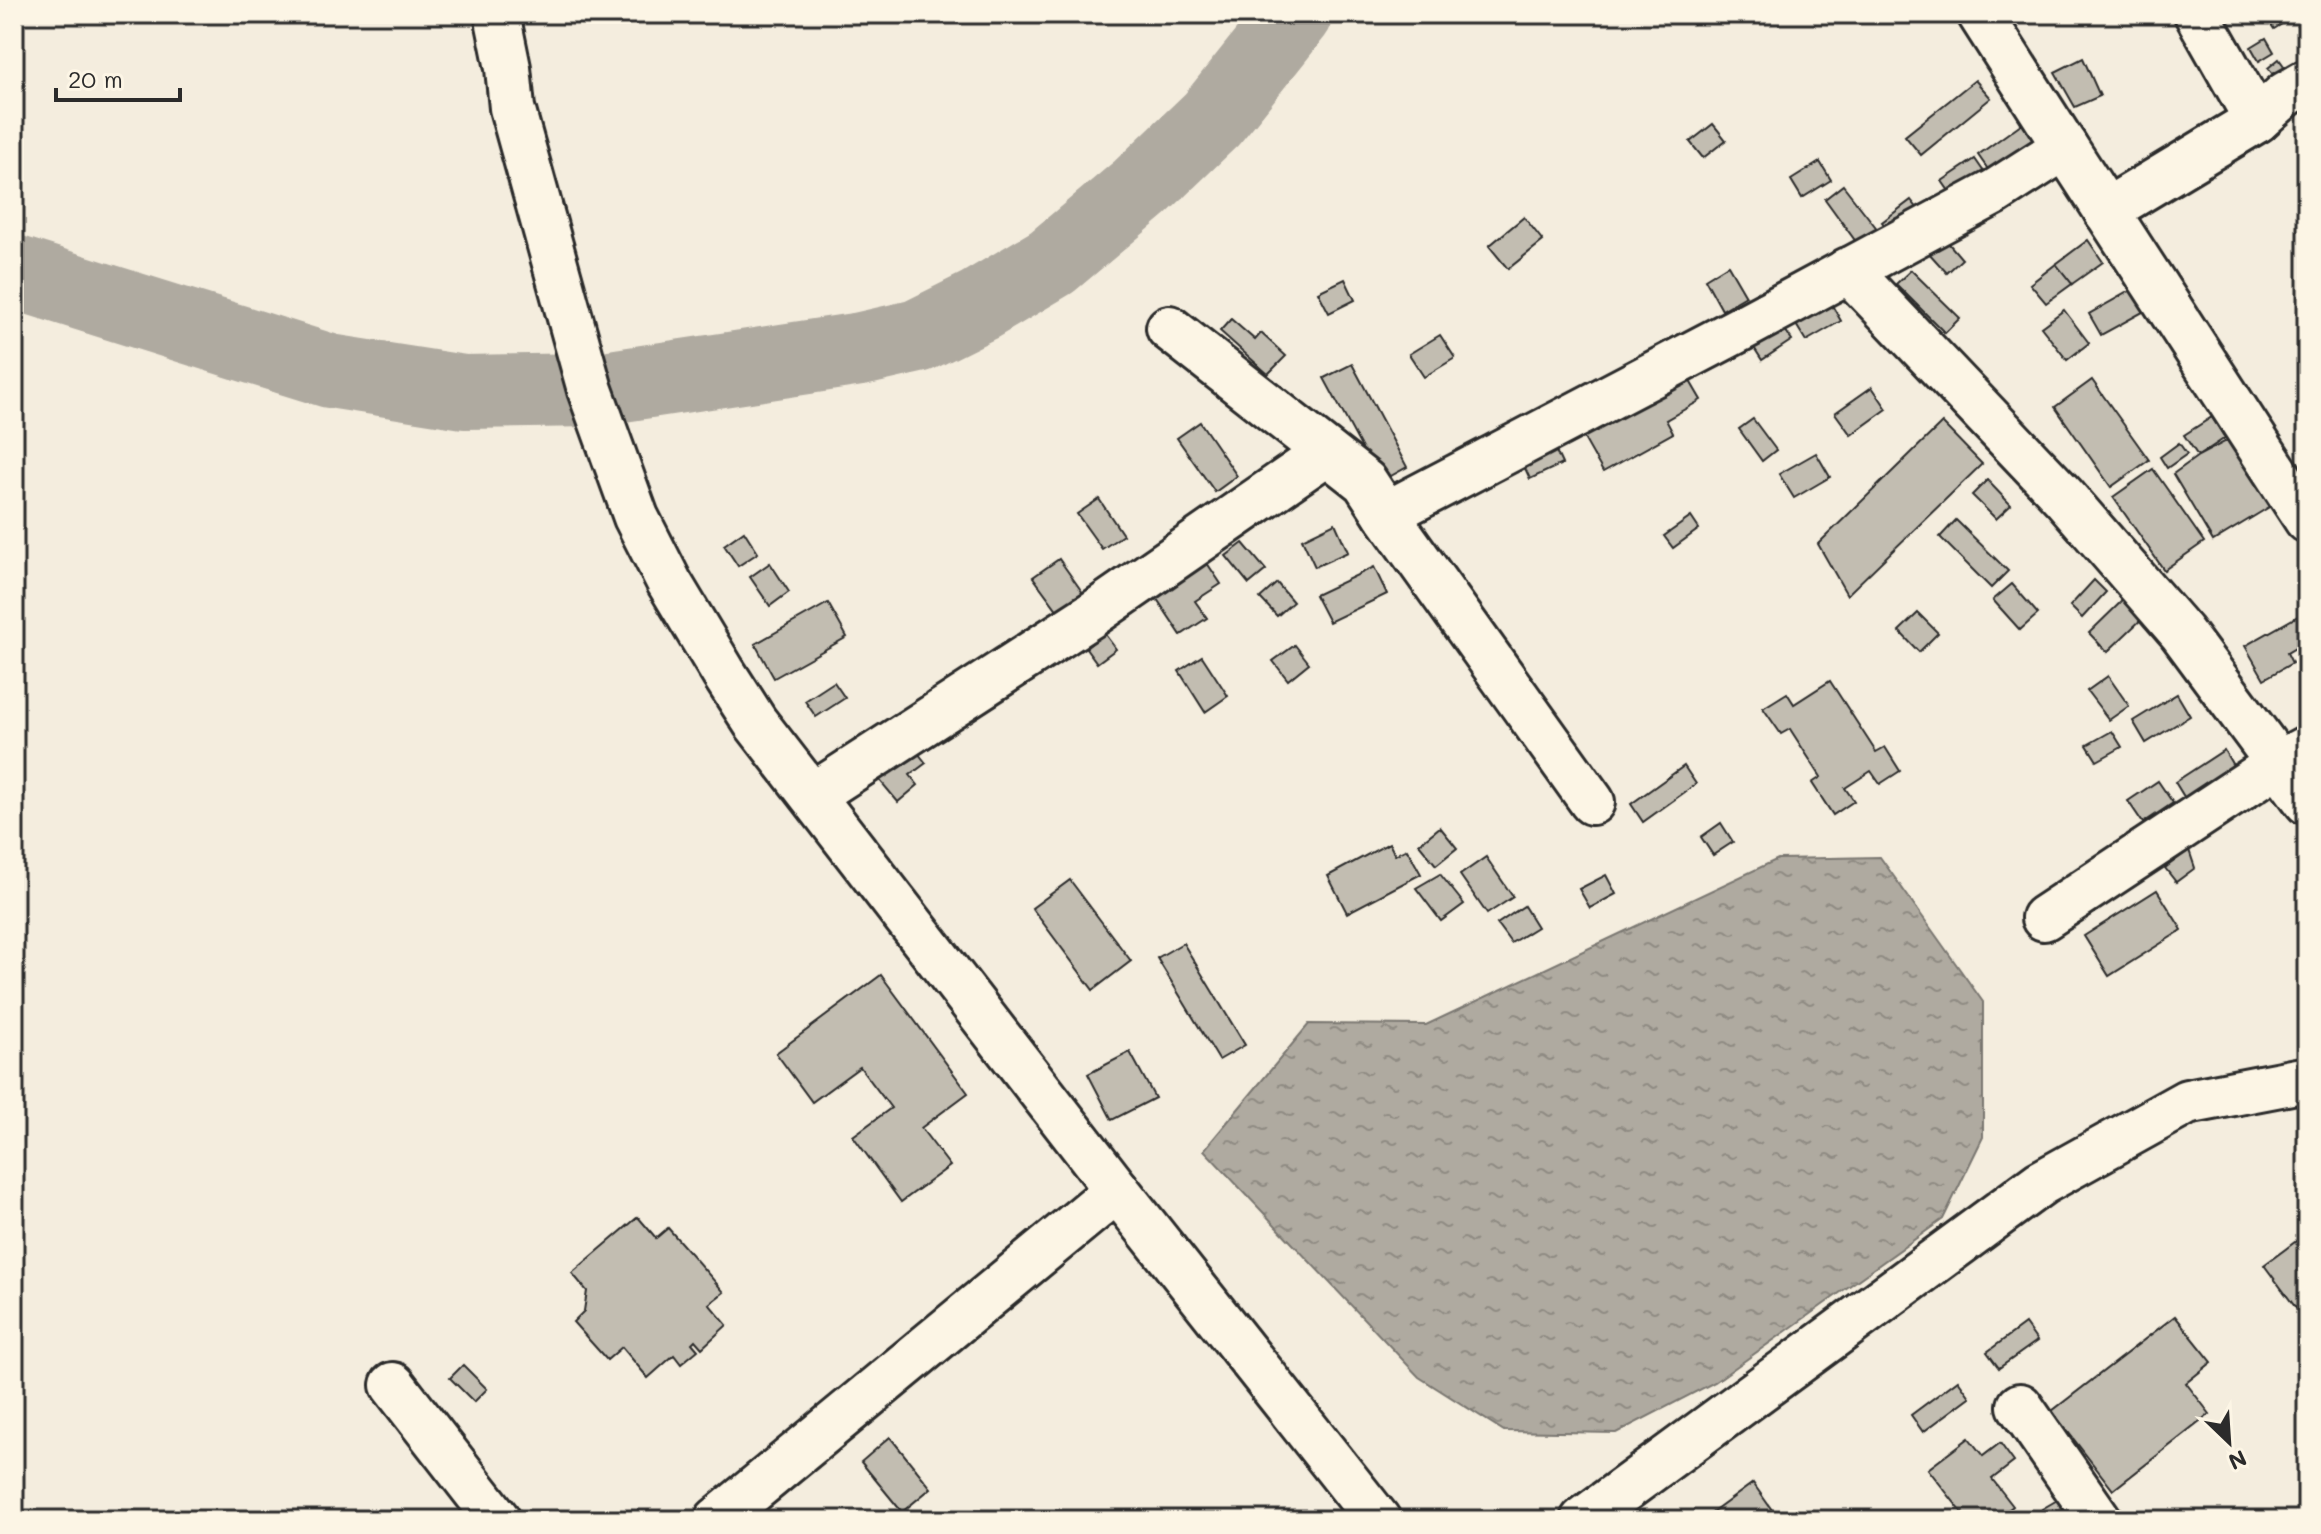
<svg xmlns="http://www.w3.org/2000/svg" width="2321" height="1534" font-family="Mali,sans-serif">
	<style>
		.water { fill: url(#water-ripples); stroke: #7a7771; stroke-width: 2 }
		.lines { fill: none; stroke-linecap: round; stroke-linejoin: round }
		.river { stroke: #afaaa0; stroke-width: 74 }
		.building { fill: #c2bdb1; stroke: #2b2b2b; stroke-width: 2 }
		.minor-casing { stroke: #2b2b2b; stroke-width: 50 }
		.minor { stroke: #fcf5e5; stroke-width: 44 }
	</style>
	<defs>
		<pattern id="water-ripples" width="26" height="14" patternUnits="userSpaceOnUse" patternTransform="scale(2)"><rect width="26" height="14" fill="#afaaa0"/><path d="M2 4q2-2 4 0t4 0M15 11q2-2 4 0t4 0" fill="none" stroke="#8f8b83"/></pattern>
	</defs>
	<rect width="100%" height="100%" fill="#f4edde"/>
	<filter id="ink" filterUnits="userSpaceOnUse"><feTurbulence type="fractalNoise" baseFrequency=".0125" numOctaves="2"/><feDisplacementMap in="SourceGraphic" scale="16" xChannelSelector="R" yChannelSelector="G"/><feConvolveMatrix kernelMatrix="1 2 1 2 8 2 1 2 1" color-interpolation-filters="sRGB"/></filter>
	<g filter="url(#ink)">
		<path class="water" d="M1880,857L1983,1002V1137L1943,1219L1715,1382L1616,1433L1504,1431L1419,1377L1204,1150L1309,1024L1426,1025L1778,859Z"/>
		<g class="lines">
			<path class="river" d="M14,272L330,371L464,392L590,390L861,349L918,336L980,305L1052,262L1140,188L1212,119L1296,14"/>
		</g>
		<g class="building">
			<path d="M1684,14H1704L1693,24Z"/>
			<path d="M2264,14H2298L2274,29Z"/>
			<path d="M2266,38L2274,52L2259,61L2251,47Z"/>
			<path d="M2083,58L2100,96L2075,107L2055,72Z"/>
			<path d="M2279,59L2289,73L2278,81L2268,68Z"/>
			<path d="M1975,80L1991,98L1921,155L1905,136Z"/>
			<path d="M2025,121L2040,140L1992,175L1978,155Z"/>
			<path d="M1713,124L1726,140L1703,158L1690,142Z"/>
			<path d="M1975,159L1986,175L1954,198L1942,181Z"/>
			<path d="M1820,162L1831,180L1802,198L1791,180Z"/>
			<path d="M1843,185L1882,235L1862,250L1825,199Z"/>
			<path d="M1911,200L1922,214L1893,236L1882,222Z"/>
			<path d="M1524,217L1543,241L1508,269L1489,246Z"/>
			<path d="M1944,238L1962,259L1947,273L1928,252Z"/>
			<path d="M2088,240L2103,262L2072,284L2056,264Z"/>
			<path d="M2056,264L2072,284L2046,303L2030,284Z"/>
			<path d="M1728,265L1746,296L1722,310L1705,279Z"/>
			<path d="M1911,270L1960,318L1945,333L1896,284Z"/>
			<path d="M1345,279L1355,300L1329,313L1318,292Z"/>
			<path d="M2142,284L2152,307L2101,335L2089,314Z"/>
			<path d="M1830,302L1841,321L1806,341L1795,323Z"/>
			<path d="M2064,310L2089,343L2067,360L2041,327Z"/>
			<path d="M1231,319L1255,340L1261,333L1286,356L1268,374L1220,331Z"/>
			<path d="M1781,324L1792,340L1762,360L1751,343Z"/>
			<path d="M1440,335L1455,358L1424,377L1409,354Z"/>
			<path d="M1352,364L1407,467L1380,482L1324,378Z"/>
			<path d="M1687,376L1701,400L1666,420L1673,433L1603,472L1582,435Z"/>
			<path d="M2092,380L2149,460L2111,487L2055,407Z"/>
			<path d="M1872,387L1887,409L1851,435L1835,413Z"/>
			<path d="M2212,417L2225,438L2198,456L2184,435Z"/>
			<path d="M1753,419L1776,450L1762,461L1739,429Z"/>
			<path d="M1200,422L1237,476L1215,492L1177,438Z"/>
			<path d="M1942,423L1982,464L1847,595L1818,544Z"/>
			<path d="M2230,439L2271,506L2213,541L2173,474L2198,456Z"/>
			<path d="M2179,443L2187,454L2167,468L2160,457Z"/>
			<path d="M1555,449L1562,464L1530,479L1523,464Z"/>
			<path d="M1816,453L1830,477L1794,498L1779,474Z"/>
			<path d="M2153,469L2204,542L2164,570L2113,497Z"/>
			<path d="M1987,480L2011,505L1996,519L1972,495Z"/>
			<path d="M1099,499L1123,535L1102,549L1077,514Z"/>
			<path d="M1691,517L1699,529L1673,548L1664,536Z"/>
			<path d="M1956,520L2008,571L1991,588L1940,537Z"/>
			<path d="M1335,523L1348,552L1315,567L1302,539Z"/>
			<path d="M744,531L758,553L738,566L724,545Z"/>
			<path d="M1243,543L1266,570L1249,584L1226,556Z"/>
			<path d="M1059,559L1083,593L1058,611L1033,577Z"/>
			<path d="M770,563L789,592L770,606L750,577Z"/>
			<path d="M1207,563L1221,584L1195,601L1207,618L1181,635L1155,596Z"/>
			<path d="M1374,567L1387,594L1329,622L1315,595Z"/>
			<path d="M2094,580L2106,592L2082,618L2070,606Z"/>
			<path d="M1277,583L1293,602L1277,616L1260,598Z"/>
			<path d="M2012,584L2038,614L2020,630L1993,600Z"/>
			<path d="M2127,596L2146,615L2107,652L2089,633Z"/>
			<path d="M828,603L847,637L774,678L755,644Z"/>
			<path d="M2307,611V641L2287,653L2292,663L2264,679L2245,646Z"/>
			<path d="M1918,613L1938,633L1919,652L1899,631Z"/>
			<path d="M1104,633L1116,649L1097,663L1086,648Z"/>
			<path d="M1295,645L1309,663L1288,680L1273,661Z"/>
			<path d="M1202,656L1228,696L1205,712L1179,671Z"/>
			<path d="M2108,676L2129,706L2109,720L2087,691Z"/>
			<path d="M1830,681L1876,752L1885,747L1900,771L1880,784L1871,771L1845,788L1854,801L1833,815L1812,783L1821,777L1790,729L1781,734L1763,708L1787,693L1794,704Z"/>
			<path d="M834,682L845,698L816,717L805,701Z"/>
			<path d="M2177,694L2190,716L2146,743L2133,721Z"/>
			<path d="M2112,731L2122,747L2097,761L2087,745Z"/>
			<path d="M914,748L926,763L910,775L918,785L898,802L877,777Z"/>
			<path d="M2224,750L2235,769L2186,800L2175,782Z"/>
			<path d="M1684,766L1696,784L1643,822L1631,804Z"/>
			<path d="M2158,781L2173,803L2143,823L2128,801Z"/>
			<path d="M1721,823L1733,842L1713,855L1701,837Z"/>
			<path d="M1440,827L1457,848L1436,865L1419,844Z"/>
			<path d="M1389,843L1395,855L1407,849L1421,874L1347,913L1328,876Z"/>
			<path d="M2189,850L2195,868L2176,882L2165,868Z"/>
			<path d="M1486,857L1513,897L1487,914L1460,875Z"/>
			<path d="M1440,874L1464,904L1441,921L1416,888Z"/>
			<path d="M1606,875L1616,894L1590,908L1579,889Z"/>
			<path d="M1070,880L1131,961L1093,990L1032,908Z"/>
			<path d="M2157,890L2182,930L2109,976L2084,936Z"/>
			<path d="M1524,906L1537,927L1511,943L1497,924Z"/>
			<path d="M1183,943L1245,1045L1219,1060L1157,958Z"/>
			<path d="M881,975L968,1093L921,1128L950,1166L901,1202L853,1136L891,1108L860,1067L812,1102L776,1053Z"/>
			<path d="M1130,1052L1155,1098L1112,1120L1088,1074Z"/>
			<path d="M638,1217L656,1238L668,1228L724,1292L709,1304L727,1325L702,1348L695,1340L692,1343L698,1350L681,1364L674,1355L648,1378L622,1347L607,1360L573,1322L584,1311L587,1291L572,1273Z"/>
			<path d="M2307,1233V1323L2264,1265Z"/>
			<path d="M2175,1316L2212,1362L2186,1383L2210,1414L2113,1490L2052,1411Z"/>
			<path d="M2025,1324L2037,1341L1999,1368L1987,1352Z"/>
			<path d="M463,1365L487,1389L474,1402L450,1378Z"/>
			<path d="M1958,1380L1970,1397L1923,1432L1911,1415Z"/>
			<path d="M890,1437L931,1488L902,1512L861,1462Z"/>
			<path d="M1969,1438L1983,1456L2000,1443L2014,1462L1992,1479L2013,1506L1995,1520H1968L1928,1469Z"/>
			<path d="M1753,1483L1779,1520H1706L1705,1518Z"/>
			<path d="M2059,1499L2070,1517L2065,1520H2049L2042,1509Z"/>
		</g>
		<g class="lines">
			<defs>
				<g id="minor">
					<path d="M497,14L508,68L512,108L590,390L636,517L669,582L723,672L755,722L1117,1190L1378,1520"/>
					<path d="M2197,14L2257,120"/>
					<path d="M2065,147L2307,520"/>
					<path d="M2106,211L2257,120L2286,94L2307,82"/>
					<path d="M1848,270L2064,497L2181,632L2307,802"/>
					<path d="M1169,328L1365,482L1386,514L1740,329L1995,192L2065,147L1980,14"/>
					<path d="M1386,514L1592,802"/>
					<path d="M813,795L1093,614L1326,453"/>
					<path d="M2044,918L2279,763L2307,748"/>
					<path d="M393,1385L498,1520"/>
					<path d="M2020,1406L2099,1520"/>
					<path d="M717,1520L1117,1190"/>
					<path d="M1583,1520L2041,1183L2187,1102L2307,1079"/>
				</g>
			</defs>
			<use href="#minor" class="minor-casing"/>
			<use href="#minor" class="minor"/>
		</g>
	</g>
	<rect width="2321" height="1534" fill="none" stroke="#fcf5e5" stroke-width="48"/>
	<rect x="24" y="24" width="2273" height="1486" fill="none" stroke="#2b2b2b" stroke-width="3" filter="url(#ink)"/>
	<g transform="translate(2229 1442) rotate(155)" stroke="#fcf5e5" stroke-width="6" paint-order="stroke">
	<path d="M0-6L14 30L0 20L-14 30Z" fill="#2b2b2b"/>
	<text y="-12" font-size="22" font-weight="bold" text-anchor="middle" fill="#2b2b2b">N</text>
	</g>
	<path d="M56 88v12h124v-12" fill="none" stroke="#2b2b2b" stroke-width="4"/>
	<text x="68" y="88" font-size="24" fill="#2b2b2b" stroke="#fcf5e5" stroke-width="6" paint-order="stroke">20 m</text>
</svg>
